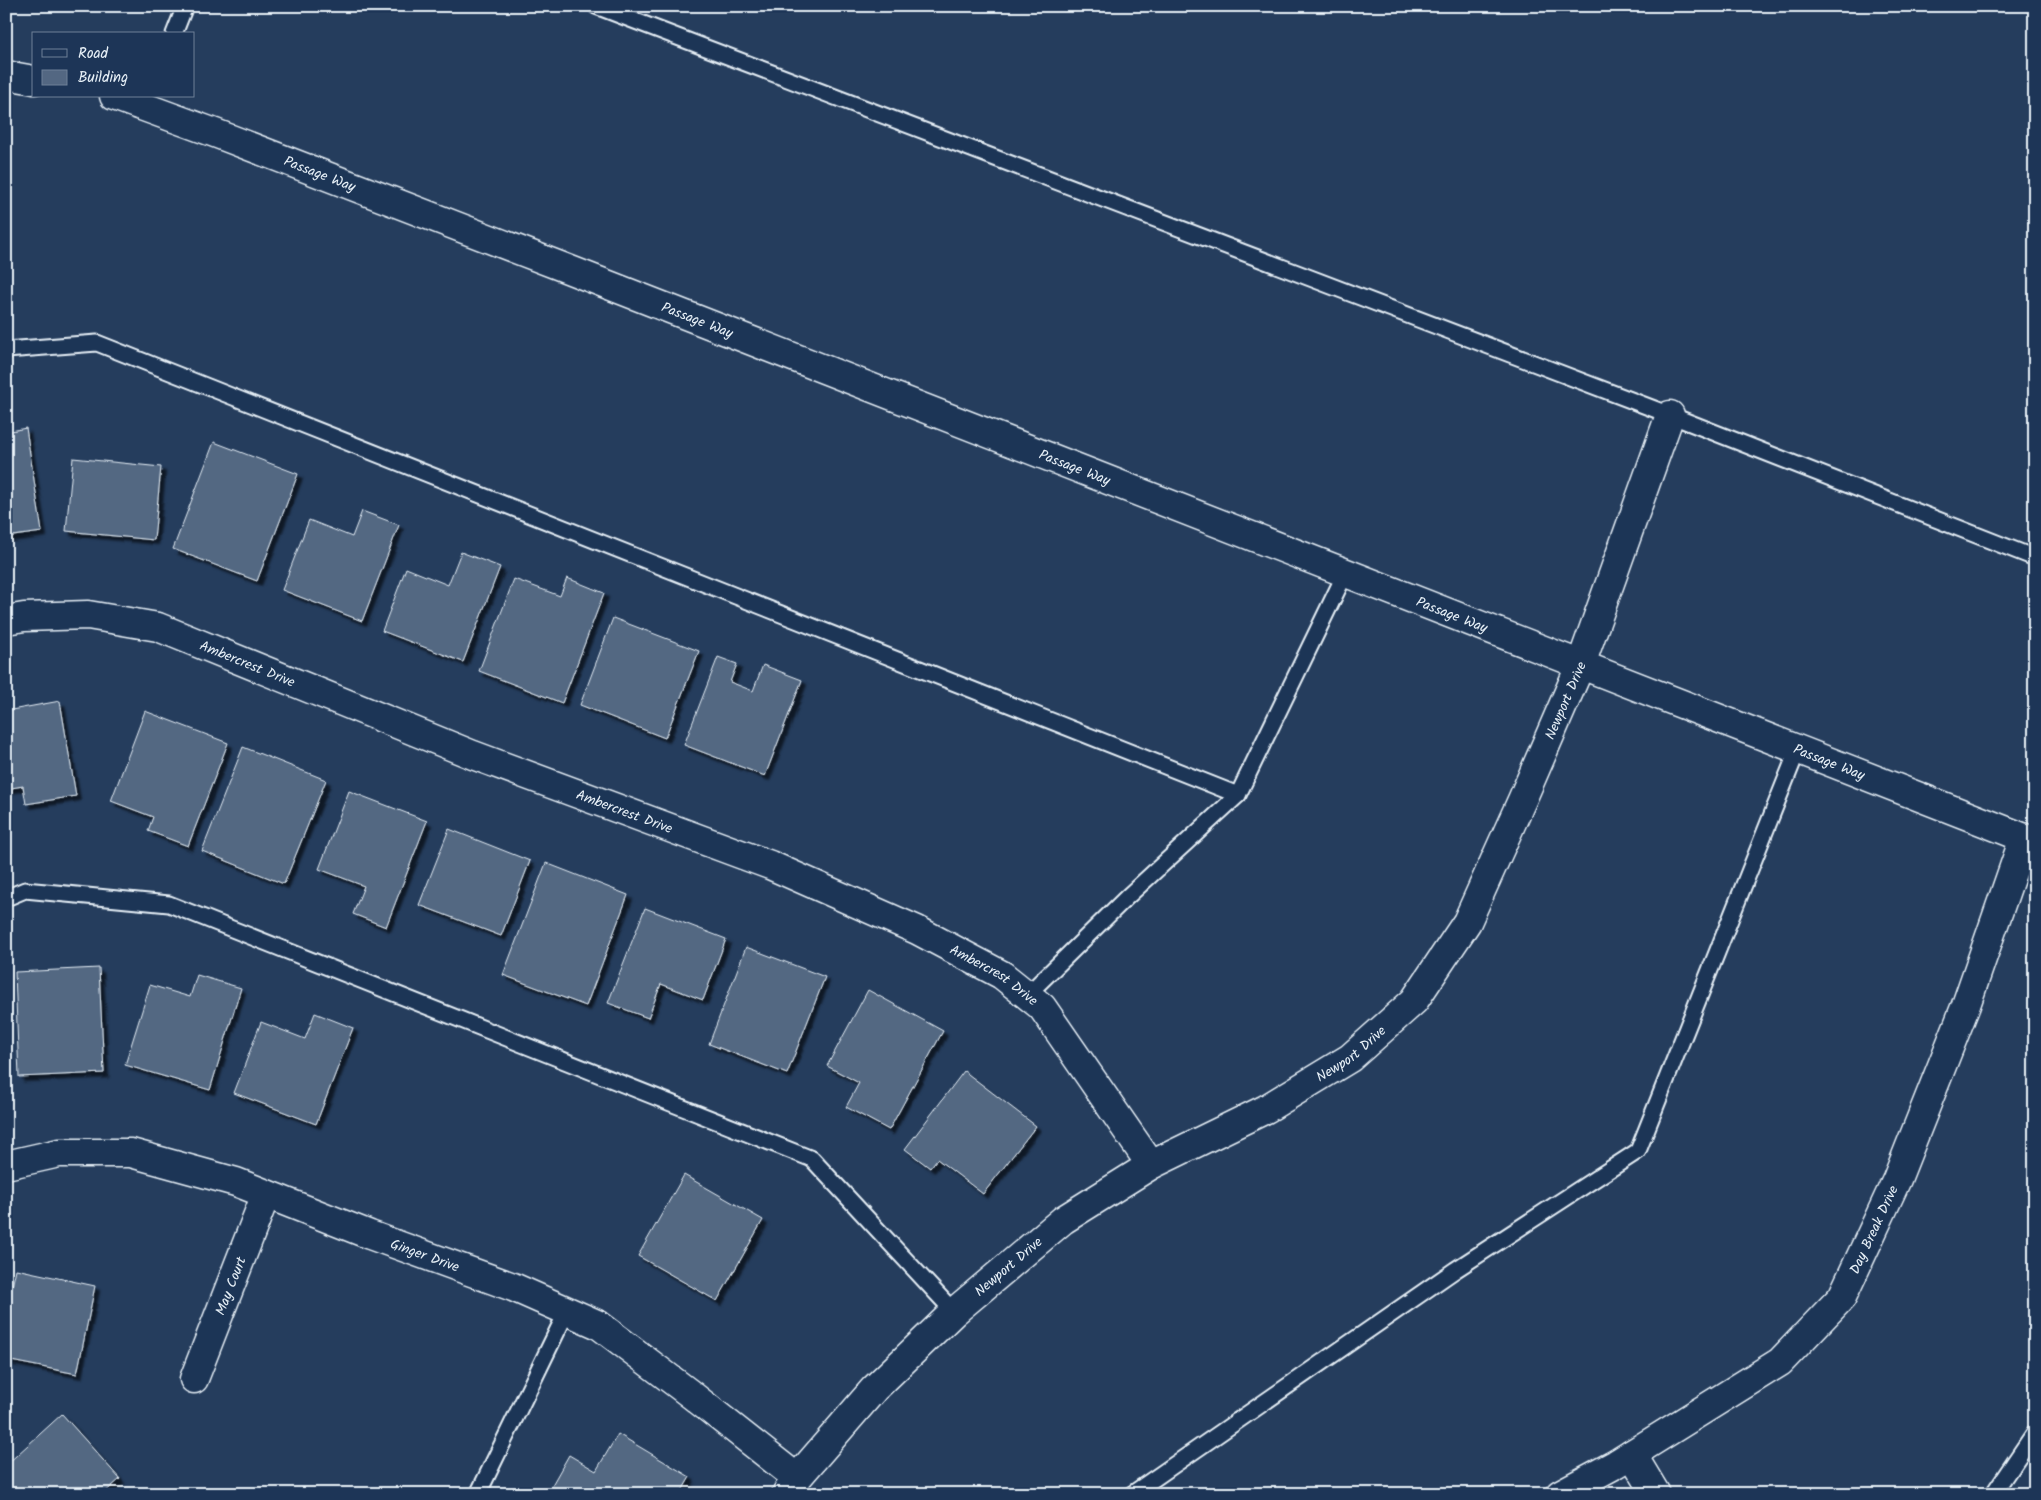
<svg xmlns="http://www.w3.org/2000/svg" width="2041" height="1500" font-family="Kalam,sans-serif">
	<style>
		.building { fill: #536782; stroke: #e8f1f8; filter: url(#shadow) }
		.lines { fill: none; stroke-linecap: round; stroke-linejoin: round }
		.service-casing { stroke: #e8f1f8; stroke-width: 19 }
		.minor-casing { stroke: #e8f1f8; stroke-width: 31 }
		.service { stroke: #1d3557; stroke-width: 15 }
		.minor { stroke: #1d3557; stroke-width: 28 }
		.labels { text-anchor: middle; stroke-width: 4; stroke-linejoin: round; paint-order: stroke }
		.street-label { font-size: 14px; fill: #e8f1f8; stroke: #1d3557 }
	</style>
	<defs>
		<filter id="shadow"><feDropShadow dx="4.5" dy="4.5" stdDeviation="1" flood-color="#0009"/></filter>
	</defs>
	<rect width="100%" height="100%" fill="#253d5d"/>
	<filter id="ink" filterUnits="userSpaceOnUse"><feTurbulence type="fractalNoise" baseFrequency=".02" numOctaves="2"/><feDisplacementMap in="SourceGraphic" scale="10" xChannelSelector="R" yChannelSelector="G"/><feConvolveMatrix kernelMatrix="1 2 1 2 8 2 1 2 1" color-interpolation-filters="sRGB"/></filter>
	<g filter="url(#ink)">
		<g class="building">
			<path d="M26,428L42,532L6,537V432Z"/>
			<path d="M214,442L298,474L257,581L173,549Z"/>
			<path d="M73,458L161,467L154,540L66,531Z"/>
			<path d="M362,511L399,525L362,621L282,590L309,520L352,537Z"/>
			<path d="M461,552L500,567L463,662L382,631L406,568L448,585Z"/>
			<path d="M567,578L604,593L562,703L479,671L514,579L560,596Z"/>
			<path d="M613,618L699,651L665,738L580,705Z"/>
			<path d="M718,657L737,664L730,682L753,691L763,665L802,680L765,776L684,745Z"/>
			<path d="M60,701L76,796L26,804L23,786L6,789V711Z"/>
			<path d="M145,711L228,743L188,846L148,831L153,817L111,801Z"/>
			<path d="M243,747L326,780L284,884L202,851Z"/>
			<path d="M349,791L427,821L386,927L353,914L364,886L319,869Z"/>
			<path d="M449,829L530,861L501,936L419,905Z"/>
			<path d="M546,863L628,895L586,1006L503,975Z"/>
			<path d="M645,908L726,939L703,1000L661,984L648,1018L608,1003Z"/>
			<path d="M746,947L825,977L787,1074L709,1044Z"/>
			<path d="M99,968L104,1073L19,1077L15,972Z"/>
			<path d="M197,975L241,988L210,1090L125,1065L150,985L190,997Z"/>
			<path d="M868,990L943,1031L889,1130L846,1107L859,1083L827,1066Z"/>
			<path d="M315,1013L353,1028L316,1124L234,1093L261,1022L305,1039Z"/>
			<path d="M964,1071L1036,1126L983,1194L937,1159L930,1168L905,1149Z"/>
			<path d="M684,1175L763,1220L717,1301L638,1256Z"/>
			<path d="M16,1269L95,1286L77,1374L6,1360V1313Z"/>
			<path d="M62,1414L120,1479L103,1494H6V1465Z"/>
			<path d="M618,1434L690,1477L680,1494H551L548,1492L569,1455L596,1471Z"/>
		</g>
		<g class="lines">
			<defs>
				<g id="service">
					<path d="M596,6L1670,415L2035,558"/>
					<path d="M174,34L185,6"/>
					<path d="M6,350L97,343L1238,795L1127,897L1027,995"/>
					<path d="M1238,795L1346,572"/>
					<path d="M6,898L25,890L169,904L812,1159L954,1312"/>
					<path d="M478,1494L567,1311"/>
					<path d="M1132,1494L1455,1270L1638,1151L1798,749"/>
					<path d="M1993,1494L2035,1432"/>
				</g>
				<g id="minor">
					<path d="M6,75L34,80"/>
					<path id="s1" d="M114,96L215,133L560,266L2035,842"/>
					<path id="s2" d="M6,620L24,617L88,615L158,627L473,755L770,865L917,930L1002,975L1042,1007L1151,1165"/>
					<path id="s3" d="M6,1165L59,1153H131L236,1182L370,1235L513,1287L599,1325L693,1396L797,1478"/>
					<path id="s4" d="M194,1379L266,1194"/>
					<path d="M1632,1454L1656,1494"/>
					<path id="s5" d="M786,1494L797,1478L874,1389L954,1312L1063,1220L1151,1165L1266,1109L1350,1058L1414,1001L1467,922L1522,800L1581,664L1670,415"/>
					<path id="s6" d="M1560,1494L1616,1464L1780,1362L1842,1297L1897,1179L1966,1005L2024,838"/>
				</g>
			</defs>
			<use href="#service" class="service-casing"/>
			<use href="#minor" class="minor-casing"/>
			<use href="#service" class="service"/>
			<use href="#minor" class="minor"/>
		</g>
	</g>
	<g class="labels">
		<g class="street-label">
			<text dy="5" stroke="none"><textPath href="#s1" startOffset="220">Passage Way</textPath></text>
			<text dy="5" stroke="none"><textPath href="#s1" startOffset="625">Passage Way</textPath></text>
			<text dy="5" stroke="none"><textPath href="#s1" startOffset="1030">Passage Way</textPath></text>
			<text dy="5" stroke="none"><textPath href="#s1" startOffset="1435">Passage Way</textPath></text>
			<text dy="5" stroke="none"><textPath href="#s2" startOffset="250">Ambercrest Drive</textPath></text>
			<text dy="5" stroke="none"><textPath href="#s5" startOffset="1144">Newport Drive</textPath></text>
			<text dy="5" stroke="none"><textPath href="#s1" startOffset="1840">Passage Way</textPath></text>
			<text dy="5" stroke="none"><textPath href="#s2" startOffset="655">Ambercrest Drive</textPath></text>
			<text dy="5" stroke="none"><textPath href="#s2" startOffset="1060">Ambercrest Drive</textPath></text>
			<text dy="5" stroke="none"><textPath href="#s5" startOffset="724">Newport Drive</textPath></text>
			<text dy="5" stroke="none"><textPath href="#s6" startOffset="421">Day Break Drive</textPath></text>
			<text dy="5" stroke="none"><textPath href="#s3" startOffset="438">Ginger Drive</textPath></text>
			<text dy="5" stroke="none"><textPath href="#s5" startOffset="319">Newport Drive</textPath></text>
			<text dy="5" stroke="none"><textPath href="#s4" startOffset="100">May Court</textPath></text>
		</g>
	</g>
	<rect width="2041" height="1500" fill="none" stroke="#1d3557" stroke-width="25"/>
	<rect x="12" y="12" width="2016" height="1475" fill="none" stroke="#e8f1f8" stroke-width="2" filter="url(#ink)"/>
	<rect x="32" y="32" width="162" height="65" fill="#1d3557" stroke="#6e8097"/>
	<rect x="42" y="49" width="25" height="8" fill="#1d3557" stroke="#6e8097"/>
	<text x="78" y="58" font-size="15" fill="#e8f1f8">Road</text>
	<rect x="42" y="70" width="25" height="15" fill="#536782" stroke="#6e8097"/>
	<text x="78" y="82" font-size="15" fill="#e8f1f8">Building</text>
</svg>
